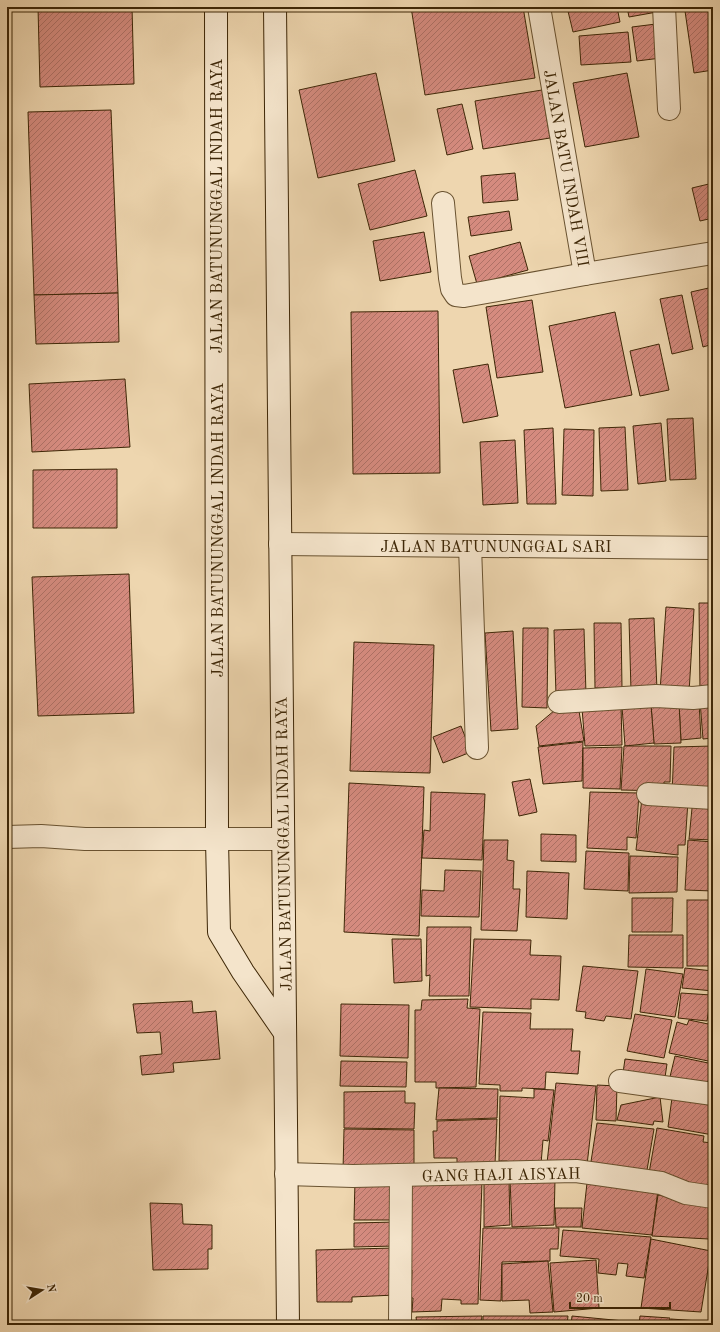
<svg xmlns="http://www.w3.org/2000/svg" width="720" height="1332" font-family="'Old Standard TT',serif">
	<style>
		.building { fill: url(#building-hatch); stroke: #3d2606 }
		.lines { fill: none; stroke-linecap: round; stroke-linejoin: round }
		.street-casing { stroke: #695230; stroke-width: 24 }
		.secondary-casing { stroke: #3d2606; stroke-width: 24 }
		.street { stroke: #f4e4cb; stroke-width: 22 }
		.secondary { stroke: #f4e4cb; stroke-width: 22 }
		.labels { text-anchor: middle; stroke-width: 4; stroke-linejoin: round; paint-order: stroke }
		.street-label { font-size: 16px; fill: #3d2606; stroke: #f4e4cb }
	</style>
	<defs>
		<pattern id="building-hatch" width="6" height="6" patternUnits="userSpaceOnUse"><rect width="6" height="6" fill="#d58b7f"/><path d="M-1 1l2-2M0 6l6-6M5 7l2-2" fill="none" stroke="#ae7166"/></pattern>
	</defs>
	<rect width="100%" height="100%" fill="#eed6af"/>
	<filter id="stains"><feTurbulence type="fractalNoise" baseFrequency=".005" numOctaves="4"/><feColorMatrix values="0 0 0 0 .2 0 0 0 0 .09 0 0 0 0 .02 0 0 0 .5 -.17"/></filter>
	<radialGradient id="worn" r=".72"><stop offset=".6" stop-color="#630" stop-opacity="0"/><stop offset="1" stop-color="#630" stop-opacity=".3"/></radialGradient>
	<g class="building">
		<path d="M38,7H132L134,84L40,87Z"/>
		<path d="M411,7H523L535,78L425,95Z"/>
		<path d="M567,7H617L620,22L573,32Z"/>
		<path d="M627,7H656L657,12L629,17Z"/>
		<path d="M713,7V70L694,73L685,11Z"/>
		<path d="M656,24L661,58L637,61L632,27Z"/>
		<path d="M628,32L631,62L581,65L579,36Z"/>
		<path d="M376,73L395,161L318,178L299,90Z"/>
		<path d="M627,73L639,137L585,147L573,83Z"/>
		<path d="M542,90L550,138L483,149L475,101Z"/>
		<path d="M462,104L473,149L447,155L437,109Z"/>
		<path d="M111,110L118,293L34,295L28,112Z"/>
		<path d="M415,170L427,216L370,230L358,184Z"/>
		<path d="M515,173L518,200L483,203L481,176Z"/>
		<path d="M713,183V218L700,221L692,188Z"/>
		<path d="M509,211L512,230L471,236L468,217Z"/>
		<path d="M424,232L431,272L380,281L373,241Z"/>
		<path d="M520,242L528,270L477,284L469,256Z"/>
		<path d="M713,287V344L703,347L691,292Z"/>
		<path d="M118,293L119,342L36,344L34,295Z"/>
		<path d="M682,295L693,349L672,354L660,299Z"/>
		<path d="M532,300L543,372L497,378L486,307Z"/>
		<path d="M438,311L440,473L353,474L351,312Z"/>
		<path d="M615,312L632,395L565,408L549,326Z"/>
		<path d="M659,344L669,390L640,396L630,351Z"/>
		<path d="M488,364L498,416L463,423L453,370Z"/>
		<path d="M125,379L130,447L32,452L29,384Z"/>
		<path d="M693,418L696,479L670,480L667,419Z"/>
		<path d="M661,423L666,481L638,484L633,426Z"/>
		<path d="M625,427L628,490L601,491L599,428Z"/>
		<path d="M553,428L556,504H527L524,430Z"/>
		<path d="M564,429L594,430L593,496L562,495Z"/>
		<path d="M515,440L518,503L483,505L480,442Z"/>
		<path d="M117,469V528H33V470Z"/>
		<path d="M129,574L134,713L38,716L32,577Z"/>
		<path d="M699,603H713V693H700Z"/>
		<path d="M666,607L694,609L689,693L660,691Z"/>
		<path d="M654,618L657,690L631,691L629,619Z"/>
		<path d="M594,623H621L622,688H595Z"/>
		<path d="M523,628H548L547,708L522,707Z"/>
		<path d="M584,629L586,694L556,695L554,630Z"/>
		<path d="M513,631L518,729L491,731L485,633Z"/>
		<path d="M354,642L434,645L430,773L350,771Z"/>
		<path d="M713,700V738L703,739L700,701Z"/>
		<path d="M699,702L701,738L681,740L679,704Z"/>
		<path d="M679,703L681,743L654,744L651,704Z"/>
		<path d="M578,705L584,741L539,746L536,726L555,710Z"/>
		<path d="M621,705L622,745L585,746L582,708Z"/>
		<path d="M651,705L654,743L625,746L622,707Z"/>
		<path d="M461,726L471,752L443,763L433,737Z"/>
		<path d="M583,742L582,781L543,784L538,747Z"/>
		<path d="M624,746H671L670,782H664V791L621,790Z"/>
		<path d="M713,746V796L672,794L674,747Z"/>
		<path d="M622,747L620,789L583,788V748Z"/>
		<path d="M530,779L537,812L519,816L512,782Z"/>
		<path d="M349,783L424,787L419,936L344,932Z"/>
		<path d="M431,792L485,794L482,860L422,858L424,830L430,831Z"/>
		<path d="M590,792L639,793L636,838L627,837V850L587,848Z"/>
		<path d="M642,798L688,801L685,845H678V855L636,850Z"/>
		<path d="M693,798L713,799V840L689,839Z"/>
		<path d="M541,834L576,835V862L541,861Z"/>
		<path d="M484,840H508L507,860L514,861L513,889H520L517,931L481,930Z"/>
		<path d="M688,840L713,842V891L685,890Z"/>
		<path d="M586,851L629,853L628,891L584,889Z"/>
		<path d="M630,856L678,857L677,892L629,893Z"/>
		<path d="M445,870L481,871L479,917L421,916L422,890L444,891Z"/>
		<path d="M527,871L569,873L567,919L526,917Z"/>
		<path d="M632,898H673L672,932H632Z"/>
		<rect x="687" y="900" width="26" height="66"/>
		<path d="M427,927H471L469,996H429L430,975L426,976Z"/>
		<path d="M629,935H683V968L628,967Z"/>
		<path d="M392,939H421L422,981L394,983Z"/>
		<path d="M474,939L531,940L530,955L561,956L559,1000L531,999V1009L470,1007Z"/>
		<path d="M583,966L638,971L631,1019L606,1016L604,1021L585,1018L586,1012L576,1011Z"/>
		<path d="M685,968L713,971V991L682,988Z"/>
		<path d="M646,969L683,974L675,1017L640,1012Z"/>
		<path d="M681,993L711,995L707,1021L678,1018Z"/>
		<path d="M468,999L467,1008L480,1009L476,1087L436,1088V1082H415V1010H421L422,1000Z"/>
		<path d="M192,1001L193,1013L216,1011L220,1059L173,1063L174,1072L142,1075L140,1056L162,1054L160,1032L137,1033L133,1004Z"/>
		<path d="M341,1004L409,1005L408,1058L340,1056Z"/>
		<path d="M483,1012L531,1013L530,1029H573L571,1051H580L578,1074L546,1072L545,1089L522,1088V1091H500V1085L479,1084Z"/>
		<path d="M635,1014L672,1020L664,1058L627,1051Z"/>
		<path d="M689,1020L713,1025V1062L669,1053L677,1022L687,1025Z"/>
		<path d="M675,1056L713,1064V1085H668Z"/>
		<path d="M625,1059L667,1064L664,1084L622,1080Z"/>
		<path d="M341,1061L407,1062L406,1087L340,1086Z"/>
		<path d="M556,1083L596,1086L587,1165L547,1163Z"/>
		<path d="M597,1085L617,1086L616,1121L596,1120Z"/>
		<path d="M439,1088L498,1089L497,1118L436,1120Z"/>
		<path d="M534,1089L554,1090L548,1141L543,1140L541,1164H507V1161H499L500,1096L534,1098Z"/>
		<path d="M405,1091V1103H415L414,1129L344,1128V1092Z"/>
		<path d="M660,1097L663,1122L654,1121L653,1125L617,1120L621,1105Z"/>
		<path d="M672,1098L713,1104V1135L668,1127Z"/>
		<path d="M497,1119L495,1164L457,1163V1158H434L433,1131H437V1121Z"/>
		<path d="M597,1123L654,1129L647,1170L590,1168Z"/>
		<path d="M657,1128L704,1136L703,1142L713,1143L712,1189L649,1173Z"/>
		<path d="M344,1129L414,1130V1166L343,1171Z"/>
		<path d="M555,1179L554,1225L512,1227L510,1180Z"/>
		<path d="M396,1180L395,1220H354L355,1181Z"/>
		<path d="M484,1180H509L510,1225L484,1227Z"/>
		<path d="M482,1181L478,1304H461V1300L442,1299L441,1311L412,1312L413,1298H411L412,1270H402L404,1182Z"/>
		<path d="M587,1183L658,1190L652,1235L582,1228Z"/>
		<path d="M658,1195L713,1204L709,1239L652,1236Z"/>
		<path d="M150,1203L182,1204L183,1224L212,1225V1249H208V1269L153,1270Z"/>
		<path d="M555,1208H582L581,1227H556Z"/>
		<path d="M396,1222L395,1246L354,1247V1223Z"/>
		<path d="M483,1228H559L558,1249H550V1261L502,1262L501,1301L480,1300Z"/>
		<path d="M563,1230L651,1237L644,1278L626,1276L628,1264L618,1263L616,1275L598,1273L599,1259L560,1256Z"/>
		<path d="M651,1239L711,1251L701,1312L641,1308Z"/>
		<path d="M394,1248L395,1295L352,1297V1302H317L316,1250Z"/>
		<path d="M596,1260L599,1308L554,1312L550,1263Z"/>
		<path d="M548,1261L553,1312L530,1313L529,1300L502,1301V1264Z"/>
		<path d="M482,1316L481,1325H417L416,1317Z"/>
		<path d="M483,1316H568L567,1325H483Z"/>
		<path d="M572,1316L624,1321V1325H571Z"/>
		<path d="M640,1316L670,1318L669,1325H639Z"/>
		<path d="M671,1319L699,1321V1325H670Z"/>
	</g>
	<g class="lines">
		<defs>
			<g id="street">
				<path d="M539,7L585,274L713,253"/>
				<path d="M664,7L669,109"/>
				<path d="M443,203L450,278L452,289L456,295L464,296L481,293L585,274"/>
				<path d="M280,544L713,548"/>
				<path d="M470,546L477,748"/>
				<path d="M559,702L656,696L693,698L713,696"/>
				<path d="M648,794L713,798"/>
				<path d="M7,837L41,836L85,839H283"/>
				<path d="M620,1081L713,1094"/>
				<path d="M286,1174L353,1176L576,1171L661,1183L686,1193L713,1197"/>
				<path d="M400,1325L401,1175"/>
			</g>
			<g id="secondary">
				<path d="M216,7L217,840L219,932L243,972L285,1033"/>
				<path d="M275,7L288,1325"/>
			</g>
		</defs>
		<use href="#street" class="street-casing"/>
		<use href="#secondary" class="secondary-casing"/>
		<use href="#street" class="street"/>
		<use href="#secondary" class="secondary"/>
	</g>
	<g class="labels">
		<g class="street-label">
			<text transform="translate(567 168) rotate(80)" y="6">JALAN BATU INDAH VIII</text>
			<text transform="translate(216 206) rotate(-90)" y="6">JALAN BATUNUNGGAL INDAH RAYA</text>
			<text transform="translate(217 530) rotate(-90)" y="6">JALAN BATUNUNGGAL INDAH RAYA</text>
			<text x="496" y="552">JALAN BATUNUNGGAL SARI</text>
			<text transform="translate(283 844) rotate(-91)" y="6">JALAN BATUNUNGGAL INDAH RAYA</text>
			<text transform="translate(501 1174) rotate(-1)" y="6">GANG HAJI AISYAH</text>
		</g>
	</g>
	<rect width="720" height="1332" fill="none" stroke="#eed6af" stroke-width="24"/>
	<rect x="8" y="8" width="704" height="1316" fill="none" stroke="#3d2606" stroke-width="2"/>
	<rect x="12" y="12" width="696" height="1308" fill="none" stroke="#3d2606"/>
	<g transform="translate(42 1290) rotate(78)" stroke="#f4e4cb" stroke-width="3" paint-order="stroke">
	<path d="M0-3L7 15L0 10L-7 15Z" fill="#3d2606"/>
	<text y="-6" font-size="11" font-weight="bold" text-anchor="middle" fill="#3d2606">N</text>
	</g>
	<path d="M570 1302v6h100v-6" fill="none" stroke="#3d2606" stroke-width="2"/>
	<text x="576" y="1302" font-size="12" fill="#3d2606" stroke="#f4e4cb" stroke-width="3" paint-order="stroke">20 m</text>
	<rect width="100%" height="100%" filter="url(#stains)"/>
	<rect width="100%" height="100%" fill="url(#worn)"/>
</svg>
